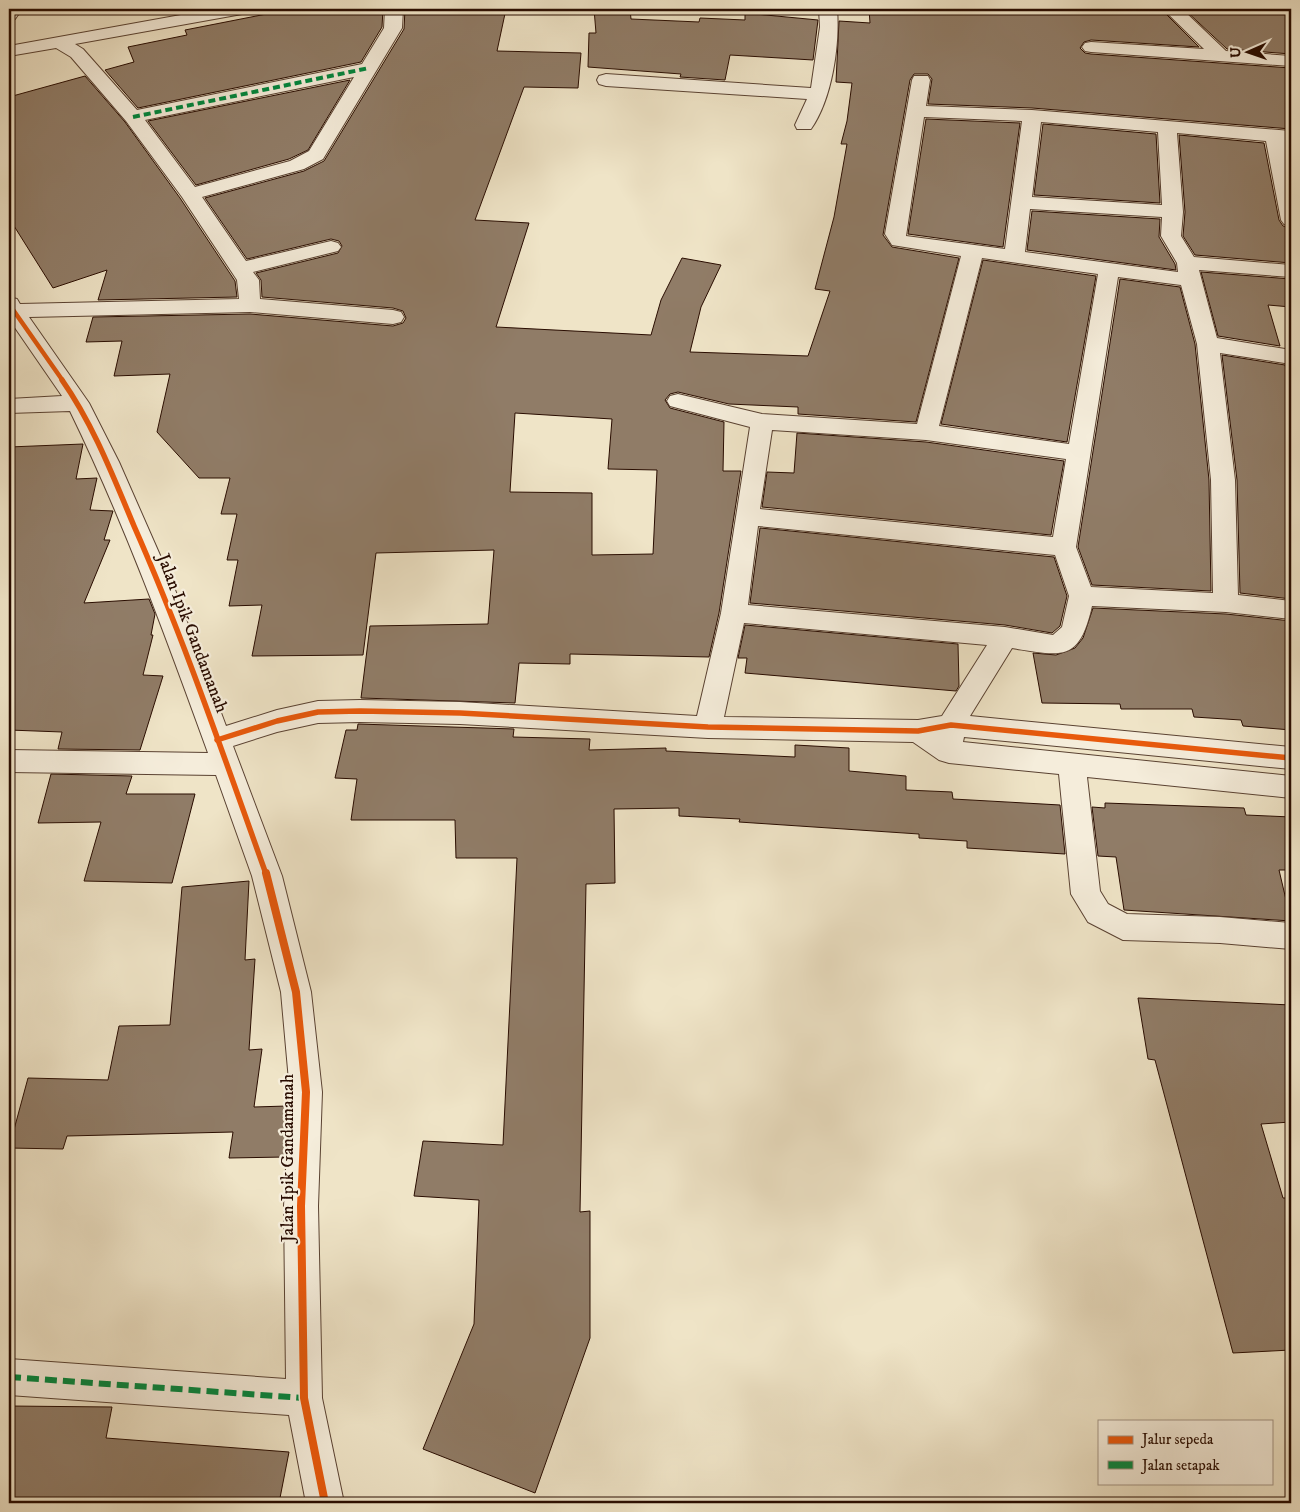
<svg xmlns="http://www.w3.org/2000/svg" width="1300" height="1512" font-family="'IM FELL DW Pica',serif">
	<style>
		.building { fill: #907c67; stroke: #290c00; fill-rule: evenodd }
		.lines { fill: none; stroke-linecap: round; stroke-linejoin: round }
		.minor-casing { stroke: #5a4232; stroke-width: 2 }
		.minor { fill: #f5eddb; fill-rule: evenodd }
		.quiet-far1 { stroke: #00873e; stroke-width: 4; stroke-dasharray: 7 4; stroke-linecap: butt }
		.quiet { stroke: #00873e; stroke-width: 6; stroke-dasharray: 12 6; stroke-linecap: butt }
		.cycleway-far2-casing { stroke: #f5eddb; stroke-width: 7 }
		.cycleway-far1-casing { stroke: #f5eddb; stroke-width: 9 }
		.cycleway-casing { stroke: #f5eddb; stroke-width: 11 }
		.cycleway-far2 { stroke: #e8590c; stroke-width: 4.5 }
		.cycleway-far1 { stroke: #e8590c; stroke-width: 5.5 }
		.cycleway { stroke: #e8590c; stroke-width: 8 }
		.labels { text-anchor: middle; stroke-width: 4.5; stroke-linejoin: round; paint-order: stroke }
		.street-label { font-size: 18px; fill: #290c00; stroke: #f5eddb }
	</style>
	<rect width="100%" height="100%" fill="#efe4c7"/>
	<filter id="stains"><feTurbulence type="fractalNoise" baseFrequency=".004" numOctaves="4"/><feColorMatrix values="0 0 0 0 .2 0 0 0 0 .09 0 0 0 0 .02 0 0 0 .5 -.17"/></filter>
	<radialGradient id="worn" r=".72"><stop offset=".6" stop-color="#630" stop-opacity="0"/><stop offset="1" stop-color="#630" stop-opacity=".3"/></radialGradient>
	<g class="building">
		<path d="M292,9H383L382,27L361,62L138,108L105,70L134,62L128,47L187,35L185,30Z"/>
		<path d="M405,9H506L497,51L581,53L578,88L524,87L475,220L529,223L496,327L651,335L661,300L682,258L721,265L701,307L690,352L808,356L830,291L815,289L834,217L847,144H841L847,121L852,83L836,82L839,21L870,23L869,9H952V11L1096,14L1090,9H1161L1199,47L1091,40L1084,42L1080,48L1085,53L1091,54L1291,68V129L1032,108L928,104L932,79L928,74H914L910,80L883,235L892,247L959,258L916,422L798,414V407L729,404L678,392L670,394L665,400L670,408L724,422L723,471H741L719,613L709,657L570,654V664L519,663L515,703L361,698L370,626L488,624L494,550L376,553L363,655L252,656L262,605L229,606L238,560H227L237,514H221L230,478H199L157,432L170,374L114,376L122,341L86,342L93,317L250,314L393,326L403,323L406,318L403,311L393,308L262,297L261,280L256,273L338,253L342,246L339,241L331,239L247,259L205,198L304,171L324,161L404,29ZM515,413L612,419L608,469L657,470L653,554L592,555V493L510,492Z"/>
		<path d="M594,9H630L631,19L699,22L700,18L745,20V13L818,20L813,60L730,55L725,80L680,77L681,74L588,67L589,33H596Z"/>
		<path d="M1184,9H1291V54L1227,49Z"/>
		<path d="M85,76L125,122L180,198L235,281L237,297L98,300L107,270L53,288L9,218V97Z"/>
		<path d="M350,80L308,150L289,159L196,185L148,121Z"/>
		<path d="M926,119L1020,123L1003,247L908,234Z"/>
		<path d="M1043,124L1156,134L1160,203L1034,195Z"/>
		<path d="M1179,135L1264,143L1279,220L1283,226L1291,228V263L1195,255L1183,236L1185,212Z"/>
		<path d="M1032,211L1160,219L1159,237L1175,264L1176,270L1027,250Z"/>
		<path d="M983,260L1096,276L1067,442L941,424Z"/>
		<path d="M1201,272L1291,279V307L1268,305L1280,346L1218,336Z"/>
		<path d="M1120,279L1180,287L1195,344L1209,480L1211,591L1092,585L1078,547Z"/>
		<path d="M1222,355L1285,365L1291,386V599L1240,593L1237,480Z"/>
		<path d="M797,433L926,442L1064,461L1051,535L762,507L767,472L794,473Z"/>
		<path d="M83,444L76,479L97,478L90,510L113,511L104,540H110L84,603L149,599L155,614L151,635H153L143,675L163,676L140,750L58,749L62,732L9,730V447Z"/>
		<path d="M760,528L1054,557L1067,596L1060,626L1052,633L1005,625L750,603Z"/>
		<path d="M1093,608L1226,614L1291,621V730L1243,726L1241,720L1194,717L1192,709H1121L1120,704L1042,703L1033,653L1056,655L1075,648L1083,638Z"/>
		<path d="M745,625L958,644L959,686L956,691L745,673L747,658H738Z"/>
		<path d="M358,724L514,729L513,737L590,739L589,750L666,748V751L795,757V745L849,748V771L906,776V790L952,792L953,799L1060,805L1065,854L967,848V841L919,838V834L739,822L740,819L679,816V808L614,809L615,883L586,884L580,1212L590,1211V1338L535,1493L423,1449L474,1324L479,1200L414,1196L423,1141L503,1145L517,858H456L455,820H351L357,779L335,778L346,730H357Z"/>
		<path d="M51,774L132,776L126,794H195L172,883L84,881L101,822L38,823Z"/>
		<path d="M1105,803L1244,808L1246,815L1291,817V870H1279L1291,921L1124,910L1116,857L1098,856L1092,807L1105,808Z"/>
		<path d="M249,881L245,960L255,959L249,1050L262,1049L254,1107L287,1106L285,1157L229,1158L233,1132L67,1136L63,1149L9,1148L28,1078L108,1080L119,1026L170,1025L182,887Z"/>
		<path d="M1138,998L1291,1005V1122L1261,1124L1283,1198H1291V1350L1233,1353L1155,1060L1148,1059Z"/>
		<path d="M9,1406L112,1407L106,1438L289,1452L279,1503H9Z"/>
	</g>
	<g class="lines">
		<defs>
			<g id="minor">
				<path d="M9,9H22L15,19L9,20Z"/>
				<path d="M214,9H251L248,13L242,14L75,44L83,49L137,110L362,64L384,28L385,9H403L402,28L323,159L304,169L202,197L246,261L331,241L338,243L341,247L338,251L253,272L259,280L260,299L393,310L401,312L404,317L401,322L393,324L250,312L29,317L89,403L119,462L174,587L226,726L277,710L318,701L360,700L460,702L697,716L721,613L750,427L670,406L667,401L670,396L678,394L762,414L917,424L961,256L892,245L885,234L912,80L914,76H928L930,80L926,106L1032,110L1291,131V143L1286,142L1291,169V226L1284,224L1281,220L1266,141L1177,133L1183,212L1181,236L1194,257L1291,265V277L1199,270L1217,338L1291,350V364L1220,353L1235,480L1238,595L1291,601V619L1226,612L1092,606C1079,663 1062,656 1012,648L970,716L1291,747V769L964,737L963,742L1291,776V798L1087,777L1100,891L1108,904L1127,914L1220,917L1291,923V949L1220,943L1123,940L1088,922L1071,894L1059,774L949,763L939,760L913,742L708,738L460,724L360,722L318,723L277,732L233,746L282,876L311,992L322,1092L318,1206L322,1398L344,1503H306L289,1415L9,1395V1359L286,1379L284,1206L290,1092L281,992L252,876L216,775L9,772V750L208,753C166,637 124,522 70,411L9,413V399L62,396L9,319V297L17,299L20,304L239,299L237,280L182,197L126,121L71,57L56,48L9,56V46ZM354,77L309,151L290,161L195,187L145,120ZM924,117L1022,121L1005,249L906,236ZM1041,122L1158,132L1162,205L1032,197ZM1030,209L1162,217L1161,236L1177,263L1178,272L1025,252ZM982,258L1098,274L1069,444L939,426ZM1118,277L1181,285L1197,344L1211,480L1213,593L1091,587L1076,547ZM772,430L926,440L1066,459L1053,537L760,509ZM758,526L1055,555L1069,596L1062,627L1053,635L1005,627L748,605ZM744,623L987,645L942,716L918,720L724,717Z"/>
				<path d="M819,9H837C840,45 832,99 811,129H797L795,125L807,99L606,86L599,84L597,80L599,76L606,74L811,88L820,27Z"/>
				<path d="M1163,9H1182L1226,51L1291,56V66L1091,52L1085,51L1082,47L1085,43L1091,42L1204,49Z"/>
			</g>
		</defs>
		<use href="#minor" class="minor-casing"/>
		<use href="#minor" class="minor"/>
		<path class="quiet-far1" d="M133,117L369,68"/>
		<path class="quiet" d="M9,1377L304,1398"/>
		<defs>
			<path id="cycleway-far2" d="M9,304L63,381"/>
			<g id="cycleway-far1">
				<path d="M62,380C93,424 113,476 134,526C184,639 224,757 266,874"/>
				<path d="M217,740L277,721L318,712L360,711L460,713L708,727L918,731L951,725L1291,758"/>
			</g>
			<path id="cycleway" d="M266,873L296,992L306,1092L301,1206L304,1398L325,1503"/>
		</defs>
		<use href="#cycleway-far2" class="cycleway-far2-casing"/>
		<use href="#cycleway-far1" class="cycleway-far1-casing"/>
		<use href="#cycleway" class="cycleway-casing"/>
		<use href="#cycleway-far2" class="cycleway-far2"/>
		<use href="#cycleway-far1" class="cycleway-far1"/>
		<use href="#cycleway" class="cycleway"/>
	</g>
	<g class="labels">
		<g class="street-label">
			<text transform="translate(193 633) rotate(69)" y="6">Jalan Ipik Gandamanah</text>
			<text transform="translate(287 1158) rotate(-90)" y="6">Jalan Ipik Gandamanah</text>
		</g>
	</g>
	<rect width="1300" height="1512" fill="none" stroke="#efe4c7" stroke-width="30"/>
	<rect x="10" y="10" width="1280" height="1492" fill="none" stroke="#290c00" stroke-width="2.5"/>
	<rect x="15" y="15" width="1270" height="1482" fill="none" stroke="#290c00"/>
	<rect x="1098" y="1420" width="175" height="65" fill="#f5eddb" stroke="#a39383"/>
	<rect x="1108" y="1436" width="25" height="8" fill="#e8590c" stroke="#a39383"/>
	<text x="1142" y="1444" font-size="15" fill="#290c00">Jalur sepeda</text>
	<rect x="1108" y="1461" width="25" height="8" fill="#00873e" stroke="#a39383"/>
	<text x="1142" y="1470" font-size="15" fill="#290c00">Jalan setapak</text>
	<g transform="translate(1248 52) rotate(268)" stroke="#f5eddb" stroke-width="4" paint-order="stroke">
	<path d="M0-4L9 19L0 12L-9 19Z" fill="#290c00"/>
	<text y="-8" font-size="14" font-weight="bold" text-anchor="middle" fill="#290c00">U</text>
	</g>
	<rect width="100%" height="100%" filter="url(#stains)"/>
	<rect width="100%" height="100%" fill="url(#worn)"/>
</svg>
